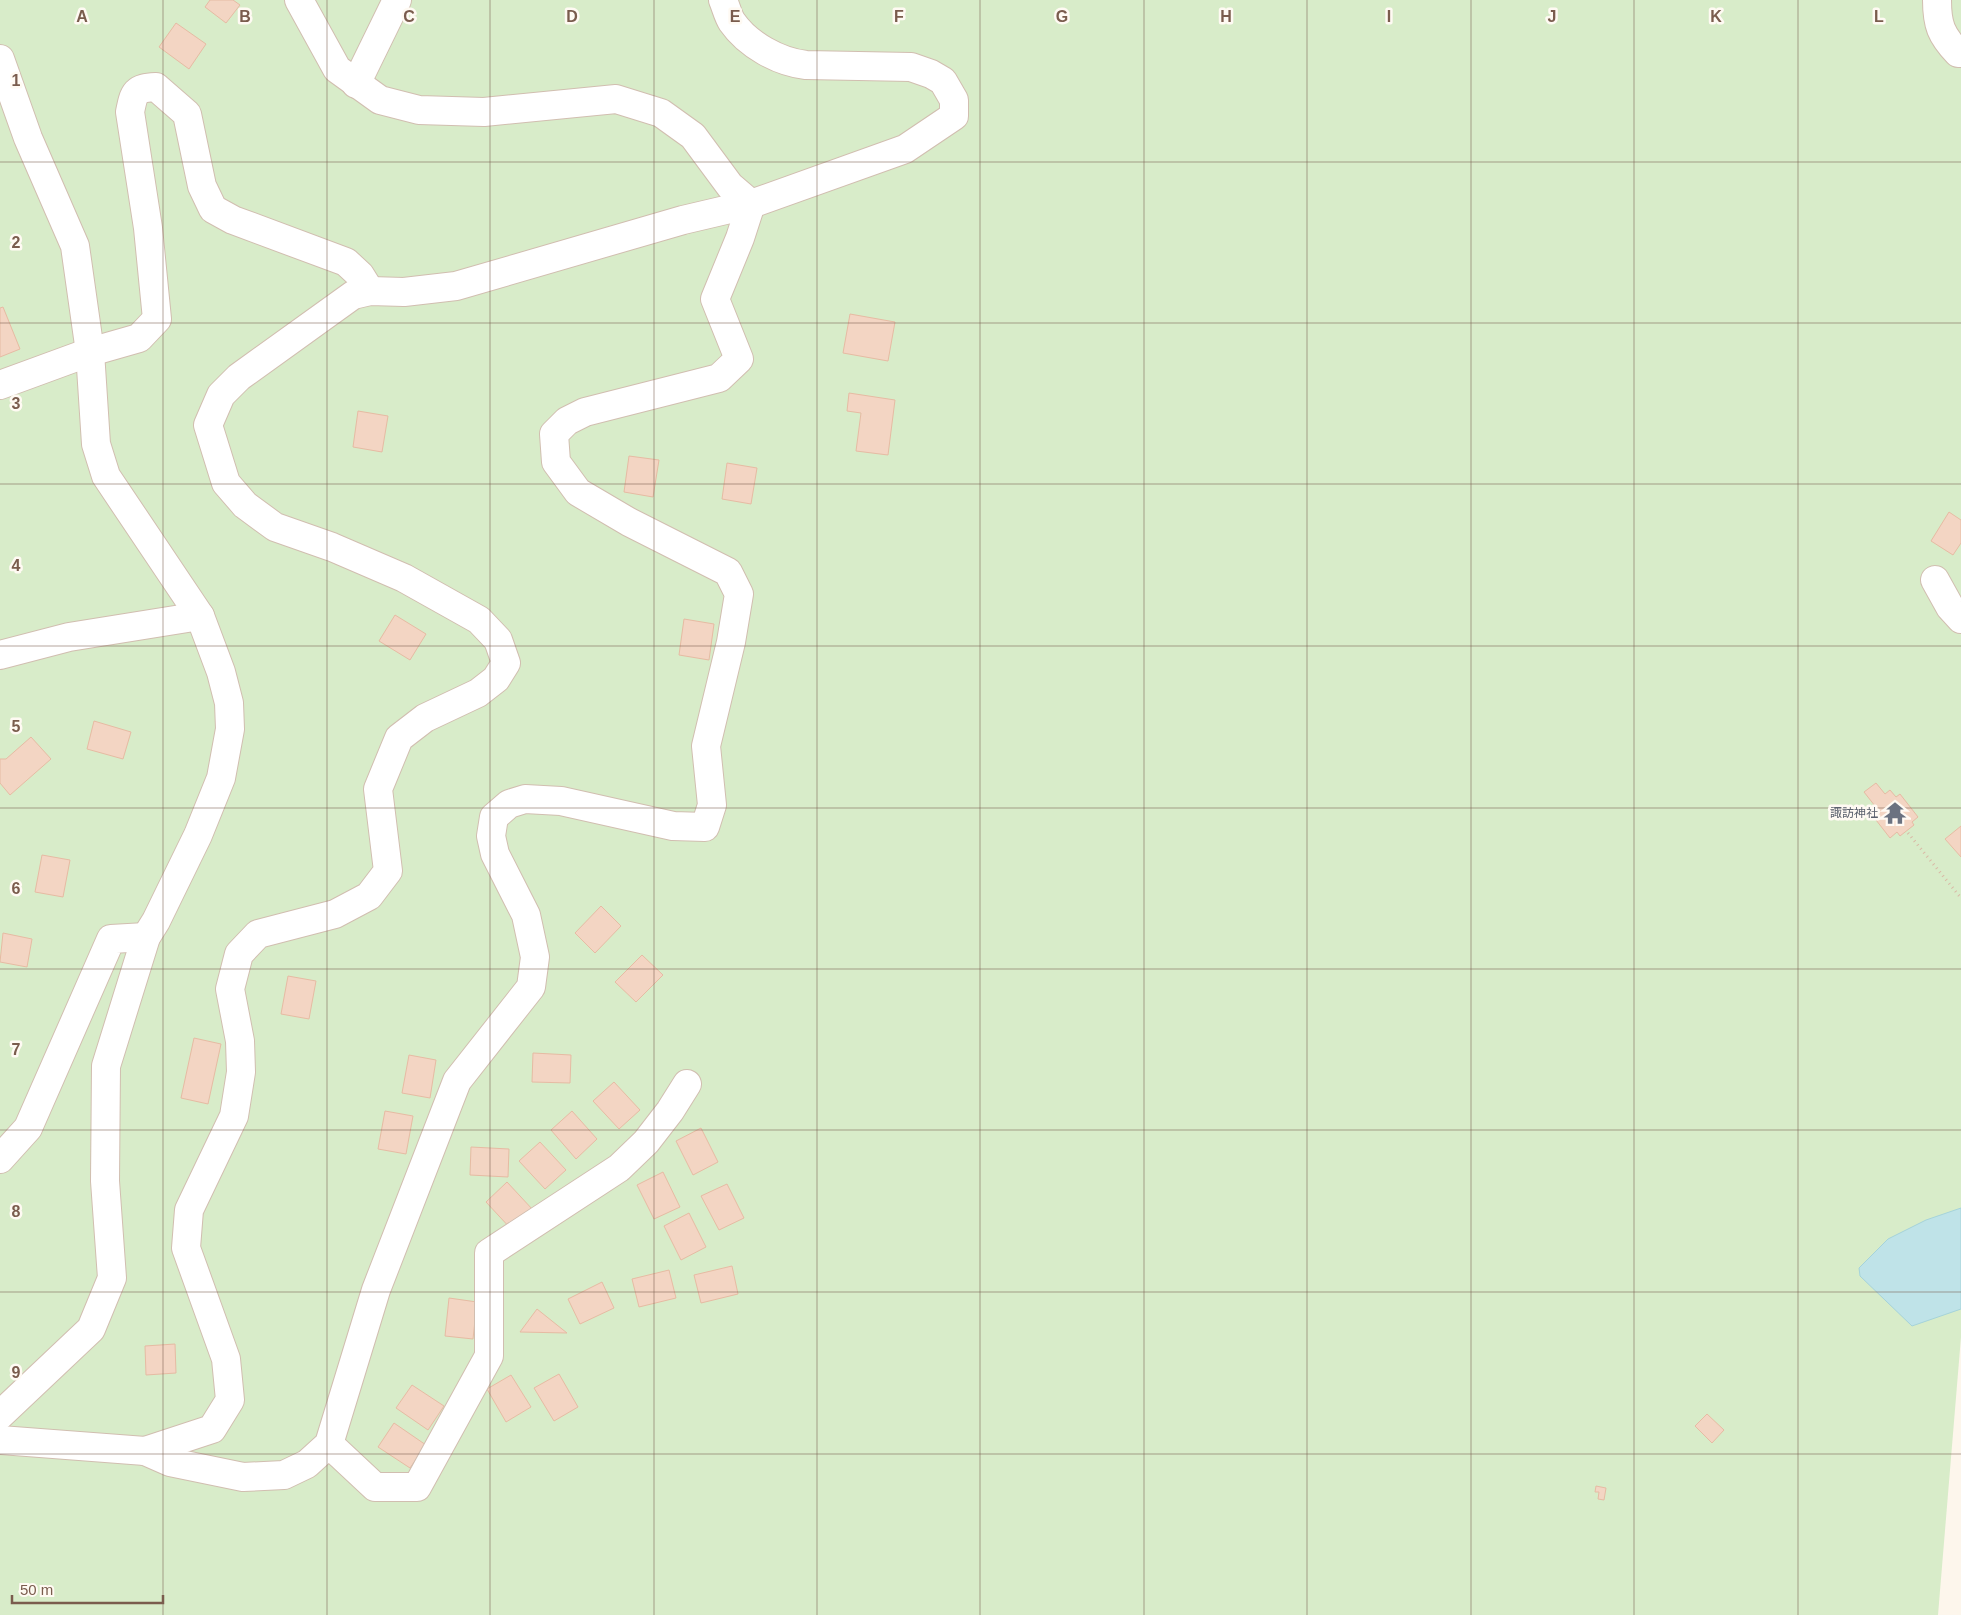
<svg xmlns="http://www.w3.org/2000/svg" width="1961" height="1615" font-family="Arial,'Noto Sans JP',sans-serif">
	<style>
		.green { fill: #d8ecc9 }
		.water { fill: #bfe3e8; stroke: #a5d3da }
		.building { fill: #f3d5c3; stroke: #e6bba3 }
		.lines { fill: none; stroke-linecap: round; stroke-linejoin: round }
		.minor-casing { stroke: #d1beb0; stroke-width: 30 }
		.path { stroke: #d9b8a5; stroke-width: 3; stroke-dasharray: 1 4; stroke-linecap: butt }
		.minor { stroke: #fff; stroke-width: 28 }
		.grid { fill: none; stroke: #7a5c4d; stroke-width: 1; stroke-opacity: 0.55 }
		.labels { text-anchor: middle; stroke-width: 5; stroke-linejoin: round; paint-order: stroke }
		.worship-label { font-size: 12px; fill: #5b616d; stroke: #fffaf3; text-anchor: end }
		.grid-label { font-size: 16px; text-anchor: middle; font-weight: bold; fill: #7a5c4d; stroke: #fffaf3; stroke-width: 5; stroke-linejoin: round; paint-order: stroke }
	</style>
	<rect width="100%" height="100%" fill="#fdf6ec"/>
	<path class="green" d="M0,0H1961V1337L1938,1615H0Z"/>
	<path class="water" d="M1961,1208V1309L1912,1326L1860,1276L1859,1268L1888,1239L1926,1220Z"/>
	<g class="building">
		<path d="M210,0H233L240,5L226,23L205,7Z"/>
		<path d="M176,23L206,44L189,69L159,47Z"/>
		<path d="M3,307L20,349L0,357V308Z"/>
		<path d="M850,314L895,322L888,361L843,353Z"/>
		<path d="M849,393L895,400L888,455L856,451L861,413L847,411Z"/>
		<path d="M358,411L388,416L382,452L353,447Z"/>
		<path d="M629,456L659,460L653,497L624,492Z"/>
		<path d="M727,463L757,468L751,504L722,499Z"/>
		<path d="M1949,512L1961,520V543L1953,555L1931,541Z"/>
		<path d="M395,615L426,634L410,660L379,641Z"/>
		<path d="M684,619L714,624L709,660L679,655Z"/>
		<path d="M94,721L131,732L123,759L87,749Z"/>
		<path d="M31,737L51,759L10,795L0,783V759H6Z"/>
		<path d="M1876,783L1885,794L1890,790L1896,797L1900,794L1918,817L1912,822L1914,825L1900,836L1897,832L1890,838L1876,820L1879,818L1871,808L1875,806L1864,792Z"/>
		<path d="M1961,826V857L1945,839Z"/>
		<path d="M42,855L70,860L63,897L35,892Z"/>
		<path d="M601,906L621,926L595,953L575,933Z"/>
		<path d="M3,933L32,939L27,967L0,962Z"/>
		<path d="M642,955L663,975L636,1002L615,982Z"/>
		<path d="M288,976L316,981L309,1019L281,1014Z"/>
		<path d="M194,1038L221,1044L208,1104L181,1098Z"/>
		<path d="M533,1053L571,1055L570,1083L532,1082Z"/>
		<path d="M409,1055L436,1060L430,1098L402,1093Z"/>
		<path d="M614,1082L640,1110L619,1129L593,1101Z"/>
		<path d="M385,1111L413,1116L406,1154L378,1149Z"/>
		<path d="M572,1111L597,1139L576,1159L551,1130Z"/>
		<path d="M701,1128L718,1162L693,1175L676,1141Z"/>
		<path d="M540,1142L566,1170L545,1189L519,1161Z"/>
		<path d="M471,1147L509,1149L508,1177L470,1175Z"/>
		<path d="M663,1172L680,1207L654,1219L637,1185Z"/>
		<path d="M507,1182L533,1210L512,1230L486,1202Z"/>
		<path d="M727,1184L744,1218L719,1230L701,1196Z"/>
		<path d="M689,1213L706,1247L681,1260L664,1226Z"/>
		<path d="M732,1266L738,1294L701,1303L694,1275Z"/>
		<path d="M669,1270L676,1298L639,1307L632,1279Z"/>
		<path d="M602,1282L614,1308L580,1324L568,1299Z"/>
		<path d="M449,1298L477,1302L473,1339L445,1336Z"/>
		<path d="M537,1309L567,1333L520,1332Z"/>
		<path d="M175,1344L176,1373L146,1375L145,1346Z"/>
		<path d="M559,1374L578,1407L554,1421L534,1388Z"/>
		<path d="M511,1375L531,1407L506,1422L487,1389Z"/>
		<path d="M412,1385L444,1406L428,1430L396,1408Z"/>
		<path d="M1707,1414L1724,1430L1712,1443L1695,1426Z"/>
		<path d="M394,1423L426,1445L410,1468L378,1447Z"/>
		<path d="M1596,1486L1606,1488L1604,1500L1598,1499L1599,1492H1595Z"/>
	</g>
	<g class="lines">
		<defs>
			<g id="minor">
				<path d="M299,0L337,69L380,100L419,110L484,112L616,99L661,113L693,136L730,186L751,204"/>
				<path d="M1937,0C1937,25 1941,35 1958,53H1961"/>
				<path d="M0,59L28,138L75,246L90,352L96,444L106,476L200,616L221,672L229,703L230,729L221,778L198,835L156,921L146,937L106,1066L105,1181L112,1278L91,1329L0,1415"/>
				<path d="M356,84L397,0"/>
				<path d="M0,385L90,352L139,338L157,319L148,228L130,112C134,92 135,88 156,87L187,114L202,186L213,209L233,220L346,262L360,275L370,291"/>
				<path d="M1935,580L1950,607L1961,619"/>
				<path d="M0,655L69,637L200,616"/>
				<path d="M0,1159L28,1128L111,939L146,937"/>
				<path d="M0,1440L145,1451L170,1462L243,1477L284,1475L307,1464L329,1444L376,1290L457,1081L531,987L535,957L526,915L495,854L491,836L494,817L509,804L525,799L561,801L673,826L705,827L712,805L706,746L731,642L739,594L728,572L629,522L578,492L556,462L554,434L567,421L585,412L719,378L739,359L715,299L740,238L751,204"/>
				<path d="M329,1444L375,1487H417L489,1356V1253L619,1168L646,1142L670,1111L687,1084"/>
				<path d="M145,1451L212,1429L230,1400L226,1359L186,1248L189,1210L234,1116L241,1072L240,1041L230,989L239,954L258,934L335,914L369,896L388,871L378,789L399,738L425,718L478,693L496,679L506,663L498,640L479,620L404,578L332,547L275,527L245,505L226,483L208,425L221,395L239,377L353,295L370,291L404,292L456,286L683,220L751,204L905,149L954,116V100L943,81L931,74L911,67L806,65C779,62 748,45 732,22C728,16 726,7 723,0"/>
			</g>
		</defs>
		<use href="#minor" class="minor-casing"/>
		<path class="path" d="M1908,833L1961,898"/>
		<use href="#minor" class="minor"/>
	</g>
	<path class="grid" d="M163,0V1615M327,0V1615M490,0V1615M654,0V1615M817,0V1615M980,0V1615M1144,0V1615M1307,0V1615M1471,0V1615M1634,0V1615M1798,0V1615M0,162H1961M0,323H1961M0,484H1961M0,646H1961M0,808H1961M0,969H1961M0,1130H1961M0,1292H1961M0,1454H1961"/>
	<defs>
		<symbol id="temple-bare" viewBox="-9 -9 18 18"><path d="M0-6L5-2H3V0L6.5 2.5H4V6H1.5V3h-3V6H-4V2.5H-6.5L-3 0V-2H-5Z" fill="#6b7280" stroke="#fffaf3" stroke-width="2.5" paint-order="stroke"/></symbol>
	</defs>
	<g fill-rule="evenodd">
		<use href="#temple-bare" x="1879" y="797" width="32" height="32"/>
	</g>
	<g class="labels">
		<g class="worship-label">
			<text x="1878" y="817">諏訪神社</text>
		</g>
	</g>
	<g class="grid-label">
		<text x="82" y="22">A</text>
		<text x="245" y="22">B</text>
		<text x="409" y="22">C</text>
		<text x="572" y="22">D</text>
		<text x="735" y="22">E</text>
		<text x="899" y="22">F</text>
		<text x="1062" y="22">G</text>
		<text x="1226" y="22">H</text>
		<text x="1389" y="22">I</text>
		<text x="1552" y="22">J</text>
		<text x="1716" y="22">K</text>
		<text x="1879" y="22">L</text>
		<text x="16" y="86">1</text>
		<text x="16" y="248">2</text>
		<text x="16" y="409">3</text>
		<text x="16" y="571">4</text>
		<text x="16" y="732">5</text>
		<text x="16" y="894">6</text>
		<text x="16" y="1055">7</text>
		<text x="16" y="1217">8</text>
		<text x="16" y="1378">9</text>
	</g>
	<path d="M12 1595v8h151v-8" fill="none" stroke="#7a5c4d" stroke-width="2.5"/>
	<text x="20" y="1595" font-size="15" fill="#7a5c4d" stroke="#fffaf3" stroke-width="4" paint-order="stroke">50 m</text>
</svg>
